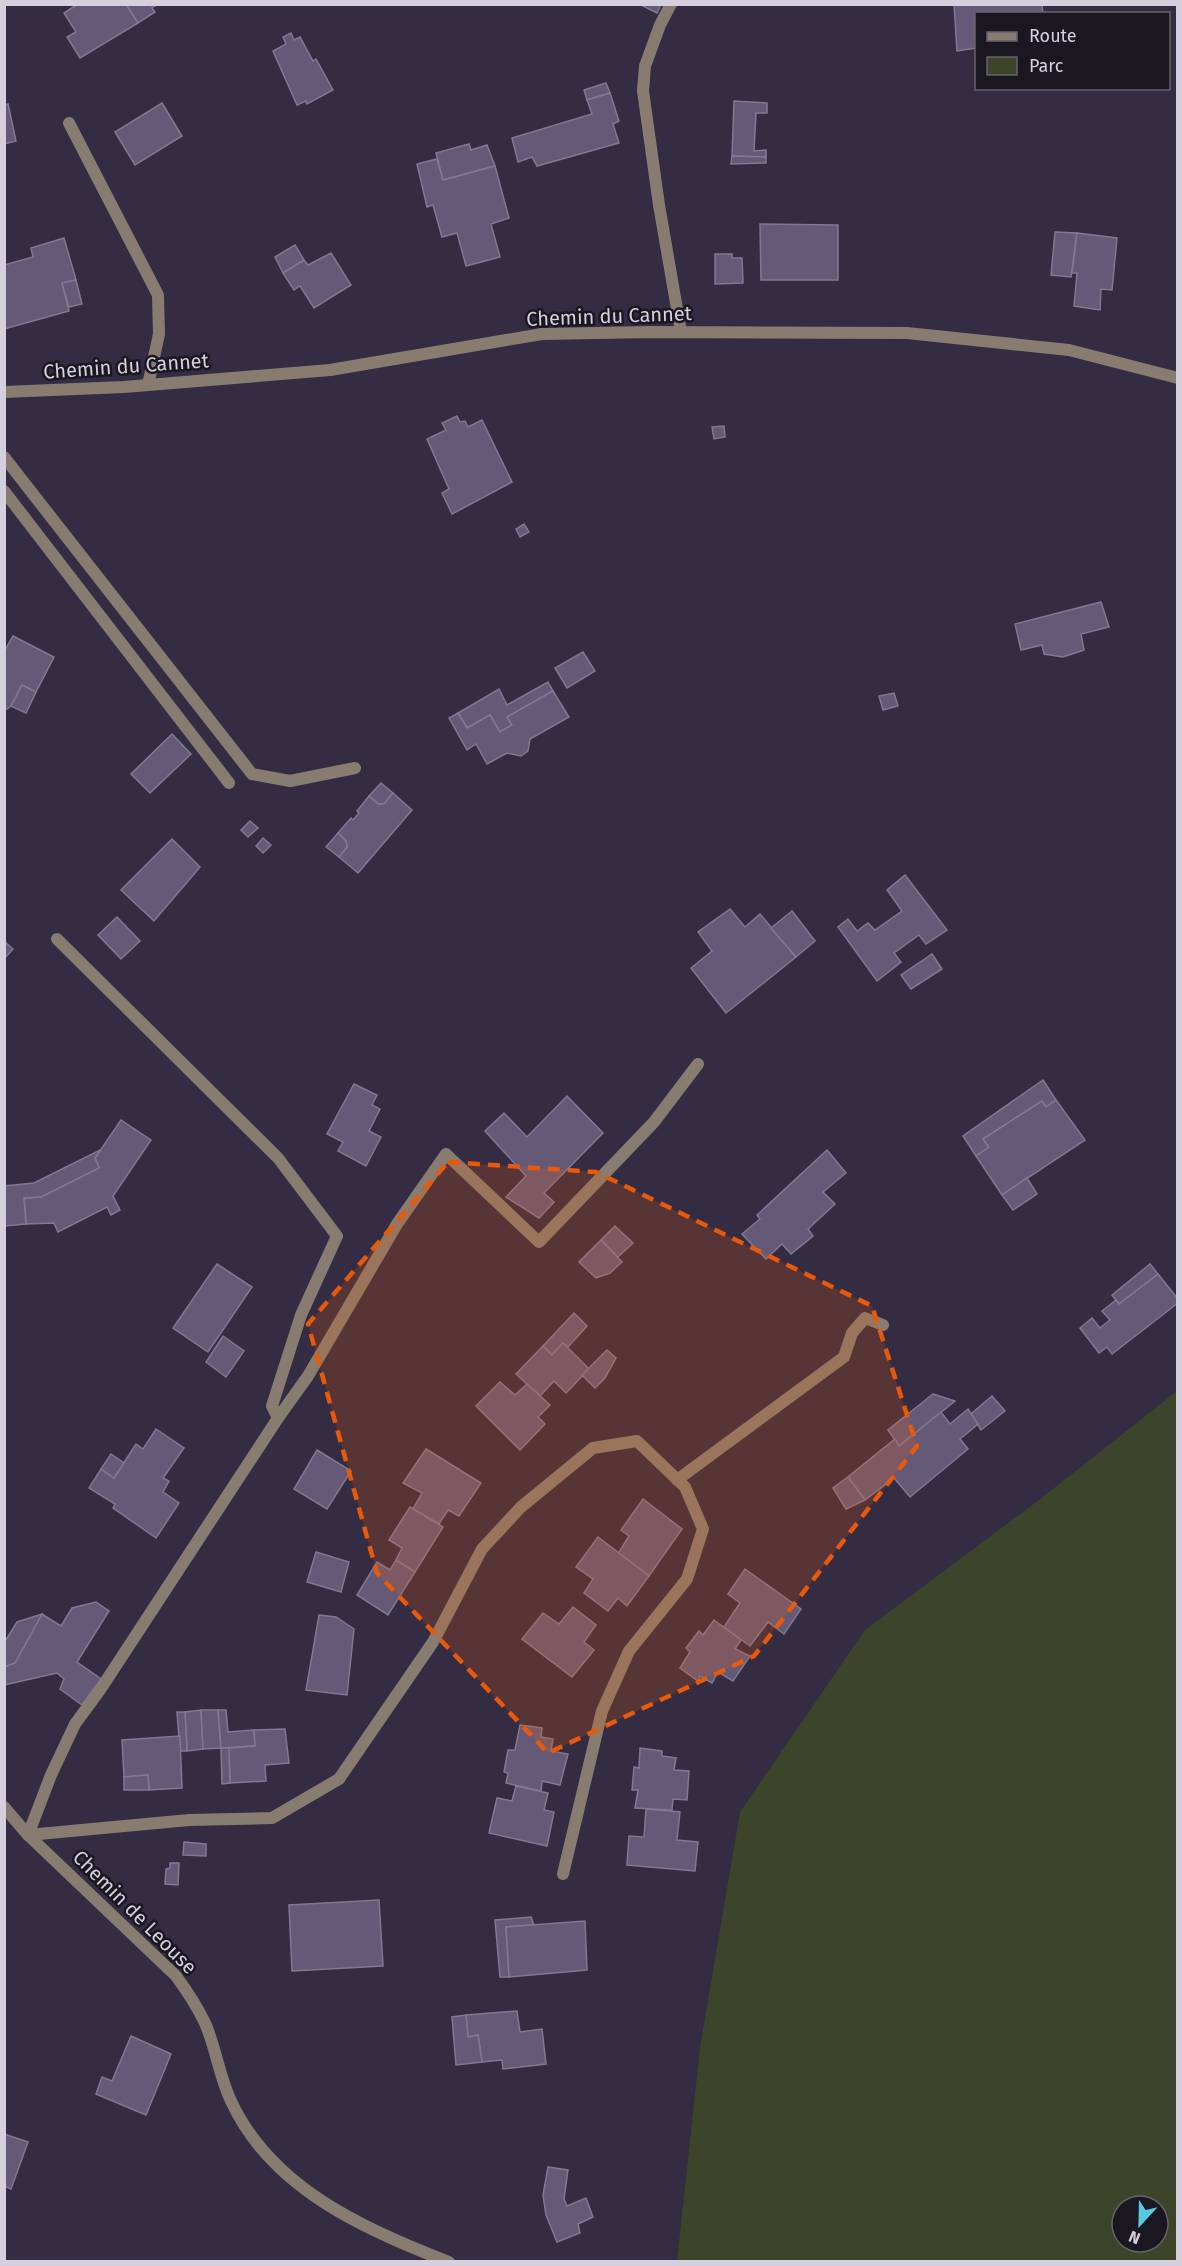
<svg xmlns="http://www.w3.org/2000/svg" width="1182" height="2266" font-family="'Fira Sans',sans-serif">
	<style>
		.green { fill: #3c442a; fill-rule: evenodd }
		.building { fill: #645977; stroke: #817892; stroke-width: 1.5 }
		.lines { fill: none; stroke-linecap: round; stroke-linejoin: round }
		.service { stroke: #887c71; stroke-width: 12 }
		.minor { stroke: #887c71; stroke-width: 12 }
		.marked { fill: #e8590c; fill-opacity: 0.2; stroke: #e8590c; stroke-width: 4.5; stroke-dasharray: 12 8; stroke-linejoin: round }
		.labels { text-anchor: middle; stroke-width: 5; stroke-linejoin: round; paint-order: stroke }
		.street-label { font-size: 20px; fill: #d5d0de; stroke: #1a1721 }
	</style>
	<rect width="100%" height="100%" fill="#342c43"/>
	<path class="green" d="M1177,1391V2261H677L700,2048L740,1812L865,1630L1039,1500ZM1122,2206H1158V2242H1122Z"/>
	<g class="building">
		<path d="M78,4H126L138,23L80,58L67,37L76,32L64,13Z"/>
		<path d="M126,4H158L152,8L155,12L138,23Z"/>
		<path d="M639,4H661L657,13Z"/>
		<path d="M954,4H1042L1043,14H976V48L957,51Z"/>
		<path d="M291,33L294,40L300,37L313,61L316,59L333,90L307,104L306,101L297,105L273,51L286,44L283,37Z"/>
		<path d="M606,83L610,93L587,100L584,90Z"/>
		<path d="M610,93L619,121L613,124L619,143L537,166L532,157L518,162L512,138L592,114L587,100Z"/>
		<path d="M734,101L767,103V113H756L754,151L766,150V157L732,156Z"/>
		<path d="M162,103L182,136L135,165L115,132Z"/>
		<path d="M8,104L16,141L4,144V105Z"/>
		<path d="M469,144L471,150L487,145L495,166L443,180L436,153Z"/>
		<path d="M732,156L766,157V163L731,164Z"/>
		<path d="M437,159L443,180L495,166L509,218L491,224L500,257L466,266L457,233L442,237L433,205L427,207L417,164Z"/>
		<path d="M760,224L838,225V280H761Z"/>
		<path d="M1055,232L1077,233L1071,277L1051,275Z"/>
		<path d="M1077,233L1117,238L1112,290L1101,289L1100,310L1074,306L1077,273H1072Z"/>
		<path d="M64,238L76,280L62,283L69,311L4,329V265L33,257L31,248Z"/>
		<path d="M295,245L304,260L283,273L275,257Z"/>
		<path d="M331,253L351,285L314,308L300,286L294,290L283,273L304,260L308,265Z"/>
		<path d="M715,254H732V258H742L743,283L715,284Z"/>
		<path d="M76,280L82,304L69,307L62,283Z"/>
		<path d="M457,416L460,422L465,421L468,427L482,420L512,482L452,514L442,493L449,489L427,439L446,430L442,423Z"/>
		<path d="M724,426L725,437L714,439L712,427Z"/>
		<path d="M524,524L529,532L520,537L516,529Z"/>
		<path d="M1101,602L1109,627L1081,634L1084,650L1063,657L1044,654L1042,645L1021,650L1015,624Z"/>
		<path d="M13,636L54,657L36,692L22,685L11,706L4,711V652Z"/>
		<path d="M583,652L595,671L567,688L555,668Z"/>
		<path d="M548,682L553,691L507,717L512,725L500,732L490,715L467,728L458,713L499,689L507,705Z"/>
		<path d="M22,685L36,692L26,713L11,706Z"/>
		<path d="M553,691L569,717L530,739L528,751L521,756L507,753L487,764L476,744L467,750L449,718L458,713L467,728L490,715L500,732L512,725L507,717Z"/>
		<path d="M894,693L898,706L883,710L879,696Z"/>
		<path d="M172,734L191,754L150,793L131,774Z"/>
		<path d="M381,783L393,793L384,804H378L369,796Z"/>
		<path d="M393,793L412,810L358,873L339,857L347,847L346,841L338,833L351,818L353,820L359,813L357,811L369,796L378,804H384Z"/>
		<path d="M250,821L258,828L248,837L241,830Z"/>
		<path d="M338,833L346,841L347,847L339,857L326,847Z"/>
		<path d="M263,838L271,845L263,853L256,846Z"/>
		<path d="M172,839L200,867L154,921L121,890Z"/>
		<path d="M905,875L947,930L926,944L919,935L894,953L901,962L877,981L838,927L848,919L857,931L868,923L875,930L902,911L887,890Z"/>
		<path d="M730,909L745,927L760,914L796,957L726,1013L691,968L712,951L698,932Z"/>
		<path d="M792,911L815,941L796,957L771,928Z"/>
		<path d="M117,917L140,941L121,959L98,935Z"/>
		<path d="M4,941L13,949L4,959Z"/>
		<path d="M932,954L942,969L911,989L901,975Z"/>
		<path d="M1043,1080L1056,1100L1046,1107L1042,1101L983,1139L989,1147L976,1156L963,1136Z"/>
		<path d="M354,1084L377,1095L372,1105L380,1109L369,1131L381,1137L366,1166L338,1151L343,1142L327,1134Z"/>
		<path d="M567,1096L603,1133L544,1193L554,1202L539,1218L506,1197L526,1176L485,1131L504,1113L527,1137Z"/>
		<path d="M1056,1100L1085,1140L1002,1195L976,1156L989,1147L983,1139L1042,1101L1046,1107Z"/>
		<path d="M121,1120L151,1140L113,1196L120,1210L111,1215L107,1207L58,1232L54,1223L26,1224L24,1198L41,1197L99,1168L95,1158Z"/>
		<path d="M100,1150L95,1158L99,1168L41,1197L24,1198L26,1224L5,1226L4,1186L34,1183Z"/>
		<path d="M827,1150L846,1173L823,1192L835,1204L808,1229L813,1236L791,1254L782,1244L766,1259L742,1234L760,1219L757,1215Z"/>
		<path d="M1027,1178L1037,1194L1013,1210L1002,1195Z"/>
		<path d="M615,1226L633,1243L618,1257L601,1240Z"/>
		<path d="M601,1240L622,1262L610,1273L596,1278L579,1262Z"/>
		<path d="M217,1264L252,1287L208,1352L173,1328Z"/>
		<path d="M1150,1264L1158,1274L1119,1304L1112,1295Z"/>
		<path d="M1158,1274L1178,1299V1303L1112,1354L1107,1347L1099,1353L1080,1328L1092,1318L1100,1328L1110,1320L1102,1311L1116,1300L1119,1304Z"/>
		<path d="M574,1313L587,1326L568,1347L563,1343L552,1355L543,1346Z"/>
		<path d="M223,1336L244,1351L226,1377L206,1362Z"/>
		<path d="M563,1343L589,1369L566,1393L554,1381L540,1396L516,1374L543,1346L552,1355Z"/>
		<path d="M607,1350L616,1358L605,1378L595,1388L582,1375Z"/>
		<path d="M500,1382L515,1395L527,1384L550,1405L538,1417L545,1424L520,1450L476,1406Z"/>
		<path d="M933,1394L955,1401L899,1446L888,1430Z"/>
		<path d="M992,1396L1005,1411L981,1430L971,1414Z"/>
		<path d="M968,1409L978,1424L960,1439L968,1449L910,1497L894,1478L865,1500L848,1477L895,1439L899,1446L941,1412L950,1424Z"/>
		<path d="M156,1429L184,1448L163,1478L169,1481L163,1492L179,1503L156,1538L113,1508L115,1504L89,1488L101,1469L114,1478L136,1444L143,1449Z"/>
		<path d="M426,1449L481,1483L459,1516L448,1510L439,1524L413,1509L422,1493L403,1483Z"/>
		<path d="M317,1450L351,1471L327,1509L294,1489Z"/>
		<path d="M111,1454L124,1463L114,1478L101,1469Z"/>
		<path d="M848,1477L865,1500L846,1509L833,1488Z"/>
		<path d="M643,1499L682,1529L649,1576L618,1554L629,1536L621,1530Z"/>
		<path d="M410,1507L443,1527L415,1572L396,1560L402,1548L389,1540Z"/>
		<path d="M598,1537L649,1576L627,1606L618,1598L608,1611L584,1593L593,1579L576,1567Z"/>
		<path d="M316,1552L349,1562L341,1592L307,1582Z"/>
		<path d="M396,1560L415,1572L388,1615L357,1595L377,1562L390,1570Z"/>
		<path d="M745,1569L801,1609L784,1634L768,1622L750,1646L724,1627L740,1603L728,1594Z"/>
		<path d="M96,1602L109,1611L77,1662L101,1679L82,1705L60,1689L64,1679L57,1673L4,1685V1667L15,1663L42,1614L61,1626L72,1608Z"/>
		<path d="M573,1607L596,1625L584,1642L594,1650L572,1677L522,1639L543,1613L559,1624Z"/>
		<path d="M42,1614L15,1663L4,1667V1643L17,1622Z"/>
		<path d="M319,1615L336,1617L354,1629L347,1695L306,1690Z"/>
		<path d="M714,1620L741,1640L735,1649L750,1656L733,1681L718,1672L712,1683L700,1676L698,1681L680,1668L690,1652L686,1648L699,1631L703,1635Z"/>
		<path d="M201,1710L203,1749L187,1751L185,1712Z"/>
		<path d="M201,1710H218L221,1748L203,1749Z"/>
		<path d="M218,1710H226L228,1732L254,1730L255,1746L221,1748Z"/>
		<path d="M177,1712H185L187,1751H180Z"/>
		<path d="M520,1725L542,1728L541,1737L553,1739L551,1751L568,1754L560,1785L542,1781L541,1791L506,1783L508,1773L504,1772L508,1750H515Z"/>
		<path d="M285,1729L289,1763L265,1765L266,1781L230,1783L229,1748L255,1746L254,1730Z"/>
		<path d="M180,1736L182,1788L149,1790L148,1775L124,1777L122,1740Z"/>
		<path d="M221,1748H229L230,1783L222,1784Z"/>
		<path d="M640,1748L662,1751V1756L676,1758L674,1770L689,1771L687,1800L673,1799L672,1810L635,1808L638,1790H632L634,1767L639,1768Z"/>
		<path d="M148,1775L149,1790H124V1777Z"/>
		<path d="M516,1786L548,1793L544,1810L554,1812L547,1846L489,1833L497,1798L512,1801Z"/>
		<path d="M646,1809L680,1812L677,1840L698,1842L695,1871L627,1865L629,1836L644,1837Z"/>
		<path d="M184,1842L206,1844V1856L183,1855Z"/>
		<path d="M170,1863H179L178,1885L165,1884L166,1869L170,1868Z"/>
		<path d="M379,1900L383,1966L292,1971L289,1905Z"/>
		<path d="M531,1917L534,1925L506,1927L509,1977H500L495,1920Z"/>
		<path d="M585,1921L587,1970L509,1977L506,1927Z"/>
		<path d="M517,2011L520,2032L542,2029L546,2064L503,2069L502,2060L482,2062L478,2035L468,2037L466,2015Z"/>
		<path d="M466,2015L468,2037L478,2035L482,2062L456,2065L452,2017Z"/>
		<path d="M131,2036L171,2054L146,2115L96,2094L102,2077L112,2081Z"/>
		<path d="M4,2134L28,2142L11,2189L4,2186Z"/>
		<path d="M548,2167L568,2170L564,2199L567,2206L586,2198L593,2217L578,2224L580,2233L557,2242L546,2215L543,2195Z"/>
	</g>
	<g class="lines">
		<g class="service">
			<path d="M671,4L660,25L645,66L643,91L659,205L681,332"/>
			<path d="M69,123L158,295L159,334L148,385"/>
			<path d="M4,457L252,774L290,781L355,768"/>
			<path d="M4,491L229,783"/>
			<path d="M278,1418L308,1376L397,1224L446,1154L539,1242L654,1122L698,1064"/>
			<path d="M677,1480L844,1357L852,1333L865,1318L883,1325"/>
		</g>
		<g class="minor">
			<path d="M4,392L124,387L330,370L542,334L651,332L907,333L1069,350L1178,378"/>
			<path d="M57,939L278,1158L337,1236L301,1315L272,1406L278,1418L100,1690L75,1724L51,1775L28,1835L189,1820L272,1818L339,1779L433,1642L482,1549L521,1507L593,1448L637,1441L685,1487L703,1529L687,1579L629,1651L602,1711L563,1874"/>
			<path d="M4,1807L28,1835L176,1976C187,1991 197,2006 205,2023C216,2048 219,2076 231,2101C271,2188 365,2230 449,2262"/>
		</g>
	</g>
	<path class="marked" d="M448,1162L596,1172L872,1306L917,1446L754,1656L548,1753L377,1573L308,1324Z"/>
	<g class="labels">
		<g class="street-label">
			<text transform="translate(609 316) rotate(-2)" y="7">Chemin du Cannet</text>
			<text transform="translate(126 366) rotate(-4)" y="7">Chemin du Cannet</text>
			<text transform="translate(135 1912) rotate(45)" y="7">Chemin de Leouse</text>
		</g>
	</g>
	<rect width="1182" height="2266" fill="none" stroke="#d5d0de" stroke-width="12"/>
	<rect x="975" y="12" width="195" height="78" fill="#1a1721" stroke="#65616d" stroke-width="1.5"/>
	<rect x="987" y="32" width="30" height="9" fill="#887c71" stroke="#65616d" stroke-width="1.5"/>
	<text x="1029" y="42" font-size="18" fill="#d5d0de">Route</text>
	<rect x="987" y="57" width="30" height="18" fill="#3c442a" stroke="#65616d" stroke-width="1.5"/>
	<text x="1029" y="72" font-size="18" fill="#d5d0de">Parc</text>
	<g transform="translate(1140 2224) rotate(202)"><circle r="28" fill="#1a1721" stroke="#65616d" stroke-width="1.5"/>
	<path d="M0-4.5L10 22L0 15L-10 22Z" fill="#55cae0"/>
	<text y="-9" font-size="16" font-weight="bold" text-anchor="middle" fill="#d5d0de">N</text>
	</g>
</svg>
